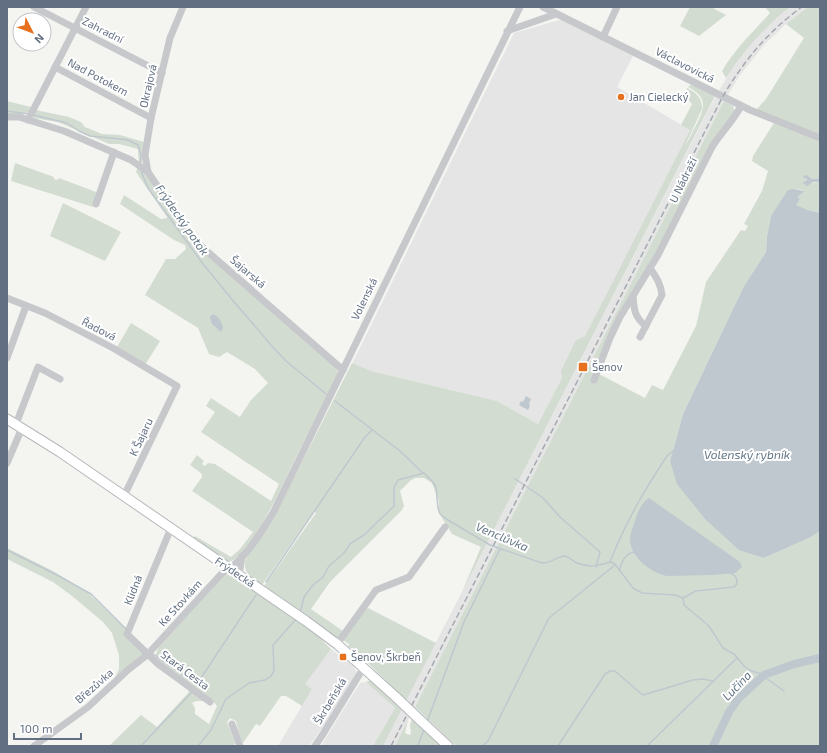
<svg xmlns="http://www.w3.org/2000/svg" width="827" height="753" font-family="'Exo 2',sans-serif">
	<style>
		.built { fill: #e4e5e4 }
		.green { fill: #d3dcd1; fill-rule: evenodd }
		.water { fill: #bfc8ce }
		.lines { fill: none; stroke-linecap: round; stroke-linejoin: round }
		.stream { stroke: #bfc8ce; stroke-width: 1.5 }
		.river { stroke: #bfc8ce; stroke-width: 8 }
		.major-casing { stroke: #b6b9bd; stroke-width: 11 }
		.minor { stroke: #c6c8cc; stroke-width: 7 }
		.major { stroke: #fff; stroke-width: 9 }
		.rail { stroke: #a5a9b0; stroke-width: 1.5; stroke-dasharray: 6 3; stroke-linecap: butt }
		.major-bridge-casing { stroke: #b6b9bd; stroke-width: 11; stroke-linecap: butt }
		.major-bridge { stroke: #fff; stroke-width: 9 }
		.poi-dot { fill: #e7701e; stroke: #fff; stroke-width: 1.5 }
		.labels { text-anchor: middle; stroke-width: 4; stroke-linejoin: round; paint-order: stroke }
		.street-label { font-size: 11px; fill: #626f82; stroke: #fff }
		.poi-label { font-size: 11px; fill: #626f82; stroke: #fff; text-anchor: start }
		.water-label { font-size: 12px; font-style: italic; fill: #637786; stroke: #fff }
	</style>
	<rect width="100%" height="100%" fill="#f4f5f0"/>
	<g class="built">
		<path d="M790,7H808L786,24L765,44L740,75L724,101L395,746H383L711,105L731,70L749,46L768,26Z"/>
		<path d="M563,19L634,54L617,87L690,130L585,336L576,340L562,378L538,424L497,401L371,371L352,364L514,33Z"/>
		<path d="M331,649L339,655L338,657L341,660L343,658L352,663L356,671L355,676L332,715L309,746H278L312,689L304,684Z"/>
		<path d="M366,682L395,708L373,746H321L360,683Z"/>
	</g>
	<g class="green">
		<path d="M690,7H711L726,15L699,36L680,26Z"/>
		<path d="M765,7H790C765,27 744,50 726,78L722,71C735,49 753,32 770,13Z"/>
		<path d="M808,7H820V135L756,110L766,99L804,38L786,24Z"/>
		<path d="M692,84L715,96L462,592L481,547L452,534L439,513V501L432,483L424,478H415L410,481L400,491L404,506L402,510L330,582L311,609L343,631L339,637L336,638L264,586L316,513L314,511L262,585C254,579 243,574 245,562C246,553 263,537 268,527C297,473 324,418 352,363L371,371L497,401L538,424L562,378L561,371L576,340L585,336L690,130L681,125L692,104C688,99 684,94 687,88C697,93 702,98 702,109L684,148C688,141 692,133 696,125C705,108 708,97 688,87Z"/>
		<path d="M7,101L31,107L36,110L69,117L81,122L85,127L102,134L120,135L144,142L142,165L139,164L138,149L119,144H109L58,122L34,118L33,113L28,112L21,116L7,115Z"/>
		<path d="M724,101L733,106L735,112L659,251L614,325L599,374L645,398L652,385L663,390L696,326L706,282L741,230L745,231L748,226L744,224L762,191L768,171L752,161L753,156L774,123L820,140V178L812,179L807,175L806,181L802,182L810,183L820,182V213L808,210L795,205L800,199L798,198L803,190L794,189L771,216L767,236L766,252L744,286L683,414L670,461L764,558L811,537L820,531V746H456L415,707Z"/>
		<path d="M15,163L54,177V179L57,180L59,178L96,192L98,194L93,207L11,181Z"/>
		<path d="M138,166L141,168L193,240L337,369L338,373C325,401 311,427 297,455C287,475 250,561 227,562L192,539L195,536L231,557L240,549L253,532L192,491L202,477V474L190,465L197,455L204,461L202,464L205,466L208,463L215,464L271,501L279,484L201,432L215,412L206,406L211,398L240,417L251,400L268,383L255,369L227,352L219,357L209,354L198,328L145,295L166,259H175L186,249L185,245L174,240L120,204L124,195L161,219L167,218V217L136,172Z"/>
		<path d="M63,203L121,232L105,261L50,236Z"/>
		<path d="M131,323L160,341L145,365L117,347Z"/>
		<path d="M7,548L53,571L88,593L148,650L114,679L119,669V655L112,633L103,622L72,596L53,582L7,559Z"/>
		<path d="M225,574H229L298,620L320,636L322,640L331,649L305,684L312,689L302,706L286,696H281L260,726L256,724L243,743L239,734L236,721L230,718L227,722L235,743L233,746H109L141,715L157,727L189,692L186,682L156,659V654L158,648ZM196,701H213L217,706L209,724L195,714V708L192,703Z"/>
		<path d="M368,608L436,643L406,701L356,651L348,647L349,644L343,640L365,610Z"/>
		<path d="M371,680L402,709L383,746H373L395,708L366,682Z"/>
		<path d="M412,718L442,746H395L408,720L405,733L410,735L411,733L410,725Z"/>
	</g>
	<g class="water">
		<path d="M807,175L812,179L820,178V182H813L807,186L802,182L806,181L807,179L803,177V176Z"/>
		<path d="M794,189L804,191L798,197L800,199L796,205L808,210L820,213V531L811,537L764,558L739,550L705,519L677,484L670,461L683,414L744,286L766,252L767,236L771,216L788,190Z"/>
		<path d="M213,314C219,317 222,322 223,328L221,332L212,324L210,317Z"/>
		<path d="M526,396L531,399L529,404L530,406L528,410L519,405L521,401L523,402Z"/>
		<path d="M649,498L740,562L742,567L735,573L713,575L667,576C651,573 630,557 630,539C630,534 633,527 635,521C637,513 641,503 649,498Z"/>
	</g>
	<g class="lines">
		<g class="stream">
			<path d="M818,7L820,8"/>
			<path d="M7,111L29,114"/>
			<path d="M33,115L67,123L79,131L90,136L120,139L128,140L138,145L141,155L140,163"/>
			<path d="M141,171L148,188L203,264L235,303L271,345L286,361L326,394"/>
			<path d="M335,401L400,451L423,473"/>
			<path d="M514,478L543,498L560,517L600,552L596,567"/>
			<path d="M7,550L57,575L91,594L126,629"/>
			<path d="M610,562C625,523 644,491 667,456L673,451"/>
			<path d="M619,571C622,562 624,554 634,552"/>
			<path d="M266,582L365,437L372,430"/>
			<path d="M683,598L696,591L734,587L737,584C737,578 736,575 730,573"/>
			<path d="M300,613L304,597L313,585L323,577L329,566L344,553L351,543L364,535L394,506V487L398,480L424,473L433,482L436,487L438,508L440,514L448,520L490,545L542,563C551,563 555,558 563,556C569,556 572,561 577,563C590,568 597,566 610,562L615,564L633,588L642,593L675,595L683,598L684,605L709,626L723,648L734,654L744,666L749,670L764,675"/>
			<path d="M152,653L184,676L197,684L256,595"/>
			<path d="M763,676L784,691"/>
			<path d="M427,722L464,622L500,549"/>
			<path d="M141,746L192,692"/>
			<path d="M198,746L211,730L226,699L249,683L265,680L271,676L274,671L273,645L297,618"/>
			<path d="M418,746L424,729"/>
			<path d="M482,746L488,741L549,618L615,565"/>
			<path d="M558,746L605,674L610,671H615L639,692L643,695L693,680L703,679L713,681"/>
			<path d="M647,746L737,658"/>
		</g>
		<path class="river" d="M713,746L729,712L739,698L764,675L794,664L820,658"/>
		<defs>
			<g id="major">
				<path d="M7,419L60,452L306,621L337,644L397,698"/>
				<path d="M420,720L448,746"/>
			</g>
		</defs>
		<use href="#major" class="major-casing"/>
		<g class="minor">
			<path d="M34,7L162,73"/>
			<path d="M543,7L750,110L820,138"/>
			<path d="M507,31L556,14"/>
			<path d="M603,37L617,7"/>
			<path d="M55,67L151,118"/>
			<path d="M7,117H19L64,131L131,160L148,172L193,239L343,370"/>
			<path d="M28,120L86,7"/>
			<path d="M148,172L145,155L151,118L170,38L183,7"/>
			<path d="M96,204L114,152"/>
			<path d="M633,297C634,310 635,318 646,326"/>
			<path d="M7,298L45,313L113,348L177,386L124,496"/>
			<path d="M640,337L662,295C661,284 656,277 650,268"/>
			<path d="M7,358L26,306"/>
			<path d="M594,380L610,338L620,317L658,255L712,147C721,133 733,121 741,106"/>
			<path d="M16,424L38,367L60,379"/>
			<path d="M7,463L22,428"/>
			<path d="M171,528L127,634L158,664L210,702"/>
			<path d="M239,575L242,556"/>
			<path d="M337,644L376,590L409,577L445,527"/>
			<path d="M232,724L240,746"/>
			<path d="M34,746L88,707L129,669L147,655L223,572C244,562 261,532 273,513L520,7"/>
			<path d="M315,746L323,734L364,667"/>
		</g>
		<use href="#major" class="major"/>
		<path class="rail" d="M391,746L723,96C744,61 768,31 802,7"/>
		<defs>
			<path id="major-bridge" d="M397,698L420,720"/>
		</defs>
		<use href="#major-bridge" class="major-bridge-casing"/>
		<use href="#major-bridge" class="major-bridge"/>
	</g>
	<g class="poi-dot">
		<circle cx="621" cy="97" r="4"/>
		<rect x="578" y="362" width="10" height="10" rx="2"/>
		<rect x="339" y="653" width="8" height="8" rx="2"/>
	</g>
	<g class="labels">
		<g class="street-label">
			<text transform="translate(103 30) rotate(27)" y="4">Zahradní</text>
			<text transform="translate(685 65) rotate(27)" y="4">Václavovická</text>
			<text transform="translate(98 77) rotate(28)" y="4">Nad Potokem</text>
			<text transform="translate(148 86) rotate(-77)" y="4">Okrajová</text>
			<text transform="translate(683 180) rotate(-64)" y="4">U Nádraží</text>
			<text transform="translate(248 272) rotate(41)" y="4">Šajarská</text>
			<text transform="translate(364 299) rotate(-64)" y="4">Volenská</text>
			<text transform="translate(99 329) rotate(27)" y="4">Řadová</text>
			<text transform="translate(141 437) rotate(-65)" y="4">K Šajaru</text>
			<text transform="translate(235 572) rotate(34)" y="4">Frýdecká</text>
			<text transform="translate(133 590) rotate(-68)" y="4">Klidná</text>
			<text transform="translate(180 603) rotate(-48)" y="4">Ke Stovkám</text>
			<text transform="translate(185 670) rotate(37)" y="4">Stará Cesta</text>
			<text transform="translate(94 686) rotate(-41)" y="4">Březůvka</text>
			<text transform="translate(330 701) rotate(-59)" y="4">Škrbeňská</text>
		</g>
		<g class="poi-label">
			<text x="629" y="101">Jan Cielecký</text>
			<text x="592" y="371">Šenov</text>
			<text x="351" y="661">Šenov, Škrbeň</text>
		</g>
		<g class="water-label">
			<text transform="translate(182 220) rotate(55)" y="4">Frýdecký potok</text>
			<text x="747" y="459">Volenský rybník</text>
			<text transform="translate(502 537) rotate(23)" y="4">Venclůvka</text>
			<text transform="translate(737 686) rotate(-46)" y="4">Lučina</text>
		</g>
	</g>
	<rect width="827" height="753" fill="none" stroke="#626f82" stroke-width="16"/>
	<g transform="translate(32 32) rotate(132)"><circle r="19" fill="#ffffff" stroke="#c0c5cd"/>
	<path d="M0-3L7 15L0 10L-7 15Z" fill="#e7701e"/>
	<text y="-6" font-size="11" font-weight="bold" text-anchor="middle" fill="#626f82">N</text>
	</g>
	<path d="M14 733v6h67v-6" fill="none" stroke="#626f82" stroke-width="2"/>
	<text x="20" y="733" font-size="12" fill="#626f82" stroke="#ffffff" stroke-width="3" paint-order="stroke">100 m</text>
</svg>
